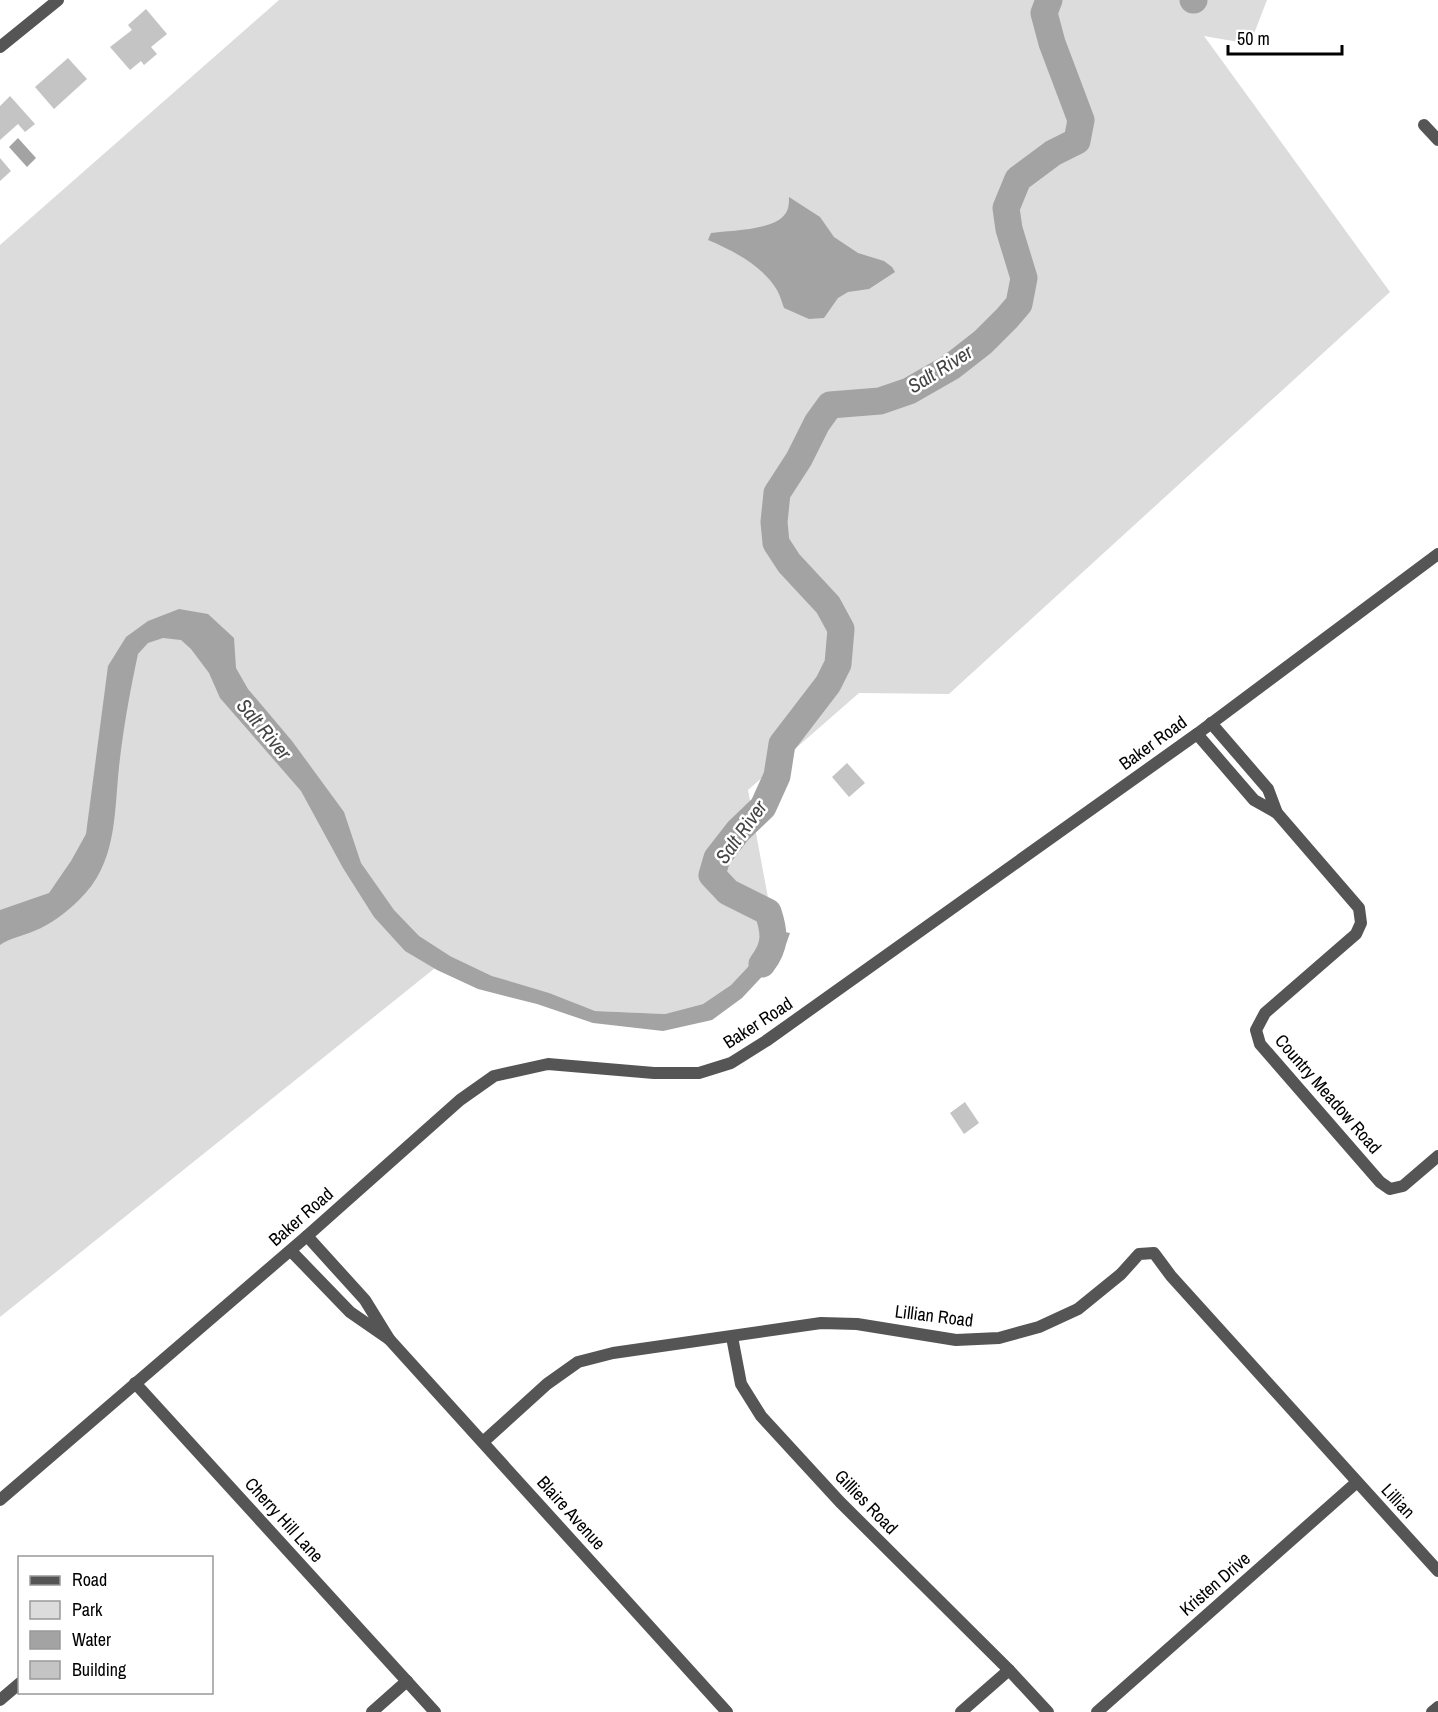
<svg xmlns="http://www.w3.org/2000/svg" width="1438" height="1712" font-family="'Archivo Narrow',sans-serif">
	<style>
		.green { fill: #dcdcdc }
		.water { fill: #a3a3a3 }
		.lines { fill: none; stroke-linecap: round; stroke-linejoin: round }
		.river { stroke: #a3a3a3; stroke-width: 27 }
		.building { fill: #c4c4c4 }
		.minor { stroke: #555; stroke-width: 12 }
		.tertiary { stroke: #555; stroke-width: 12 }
		.labels { text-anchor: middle; stroke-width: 5; stroke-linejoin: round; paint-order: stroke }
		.street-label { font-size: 18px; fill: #000; stroke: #fff }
		.water-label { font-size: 20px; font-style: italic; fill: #444; stroke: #fff }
	</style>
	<rect width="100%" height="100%" fill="#fff"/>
	<path class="green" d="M279,0H1267L1250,44L1204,36L1390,292L949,694L859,693L748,790L774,930L760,954L731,985L703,1004L665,1014L595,1011L492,976L450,956L0,1317V245Z"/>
	<g class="water">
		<path d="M18,138L36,158L27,167L9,147Z"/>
		<path d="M789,197L820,217L834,237L858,253L884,261L892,267L895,272L869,289L848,292L838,298L824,318L809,319L784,308C782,303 780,295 777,290C763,266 732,250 708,240L711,233C730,230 778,231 787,211C789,207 789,201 789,197Z"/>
		<path d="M179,609L208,614L234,638L236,668L248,689L292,741L344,812L361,863L394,910L419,936L450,956L492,976L549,993L595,1011L665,1014L703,1004L731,985L760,954L774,930L790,933L784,950L773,965L742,998L712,1020L663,1031L593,1023L537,1004L478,989L437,970L405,951L374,917L343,868L301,791L220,698L209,673L191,649L181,640L163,638L148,643L138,654C130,691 123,730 119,767C114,815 117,864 79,900C67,912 50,925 34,931C23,936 10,938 0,945V910L49,893L71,861L86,834L108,666L126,637L148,621Z"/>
	</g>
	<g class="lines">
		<g class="river">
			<path d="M1193,0H1194"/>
			<path d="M762,964C776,946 775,933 768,912L728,892L712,875L717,858L738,831L763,807L777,776L782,744L828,684L838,664L841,629L828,605L789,563L776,543L774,522L777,493L799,459L817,423L830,405L880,401L909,391L951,367L983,342L1007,318L1019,304L1024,278L1009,229L1006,208L1018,179L1053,153L1077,141L1081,120L1052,43L1044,13L1049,0"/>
		</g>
	</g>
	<g class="building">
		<path d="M146,9L167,34L151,47L157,54L144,65L141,61L130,70L110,47L132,30L128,25Z"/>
		<path d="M68,58L87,79L54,109L35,87Z"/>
		<path d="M10,96L35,124L25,132L18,124L0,140V106Z"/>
		<path d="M0,158L11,171L0,181Z"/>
		<path d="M847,763L865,783L849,797L832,777Z"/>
		<path d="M965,1102L979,1123L964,1134L950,1113Z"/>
	</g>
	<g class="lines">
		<g class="minor">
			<path d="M0,47L58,0"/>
			<path d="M1424,125L1438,140"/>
			<path d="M1197,734L1254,800L1277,813L1268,789L1211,723"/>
			<path d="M1277,813L1359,908L1361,923L1356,934L1265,1013L1256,1030L1260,1044L1380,1182L1390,1189L1403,1186L1438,1156"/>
			<path d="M291,1251L350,1312L389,1339L365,1300L307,1236"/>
			<path d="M732,1337L741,1384L761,1416L840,1502L1009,1670L1048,1712"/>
			<path d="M389,1339L727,1712"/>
			<path d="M135,1383L435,1712"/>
			<path d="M483,1442L547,1384L578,1362L613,1353L821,1323L857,1324L956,1340L999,1338L1039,1327L1078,1309L1121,1274L1139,1254L1154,1253L1171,1276L1438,1571"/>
			<path d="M0,1700L20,1683"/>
			<path d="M372,1712L407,1681"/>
			<path d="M961,1712L1009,1670"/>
			<path d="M1097,1712L1357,1482"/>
			<path d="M1432,1712L1438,1707"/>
		</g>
		<path class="tertiary" d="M0,1500L307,1236L460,1100L494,1076L548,1064L654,1073H699L731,1063L766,1041L1197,734L1438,554"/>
	</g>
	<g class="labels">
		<g class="street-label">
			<text transform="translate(1153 743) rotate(-36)" y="6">Baker Road</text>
			<text transform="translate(758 1023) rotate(-33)" y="6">Baker Road</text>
			<text transform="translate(1328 1094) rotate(49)" y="6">Country Meadow Road</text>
			<text transform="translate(301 1217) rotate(-41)" y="6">Baker Road</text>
			<text transform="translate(934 1316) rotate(7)" y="6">Lillian Road</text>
			<text transform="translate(1398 1501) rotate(47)" y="6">Lillian</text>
			<text transform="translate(866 1502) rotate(46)" y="6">Gillies Road</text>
			<text transform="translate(571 1513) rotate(48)" y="6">Blaire Avenue</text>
			<text transform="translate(284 1520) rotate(48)" y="6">Cherry Hill Lane</text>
			<text transform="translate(1215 1584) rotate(-41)" y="6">Kristen Drive</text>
		</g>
		<g class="water-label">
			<text transform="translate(940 369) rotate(-32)" y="7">Salt River</text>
			<text transform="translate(264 729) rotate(50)" y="7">Salt River</text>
			<text transform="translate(741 832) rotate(-54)" y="7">Salt River</text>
		</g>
	</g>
	<rect x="18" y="1556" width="195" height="138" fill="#ffffff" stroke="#999999" stroke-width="1.5"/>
	<rect x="30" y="1576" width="30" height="9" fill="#555555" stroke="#999999" stroke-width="1.5"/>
	<text x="72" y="1586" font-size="18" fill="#000000">Road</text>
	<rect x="30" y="1601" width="30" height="18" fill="#dcdcdc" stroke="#999999" stroke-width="1.5"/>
	<text x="72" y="1616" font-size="18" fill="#000000">Park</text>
	<rect x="30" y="1631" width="30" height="18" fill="#a3a3a3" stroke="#999999" stroke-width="1.5"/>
	<text x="72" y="1646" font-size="18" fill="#000000">Water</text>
	<rect x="30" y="1661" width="30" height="18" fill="#c4c4c4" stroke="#999999" stroke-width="1.5"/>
	<text x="72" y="1676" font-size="18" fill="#000000">Building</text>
	<path d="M1228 45v9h114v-9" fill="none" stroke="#000000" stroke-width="3"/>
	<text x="1237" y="45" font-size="18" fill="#000000" stroke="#ffffff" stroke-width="4.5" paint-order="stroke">50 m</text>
</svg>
